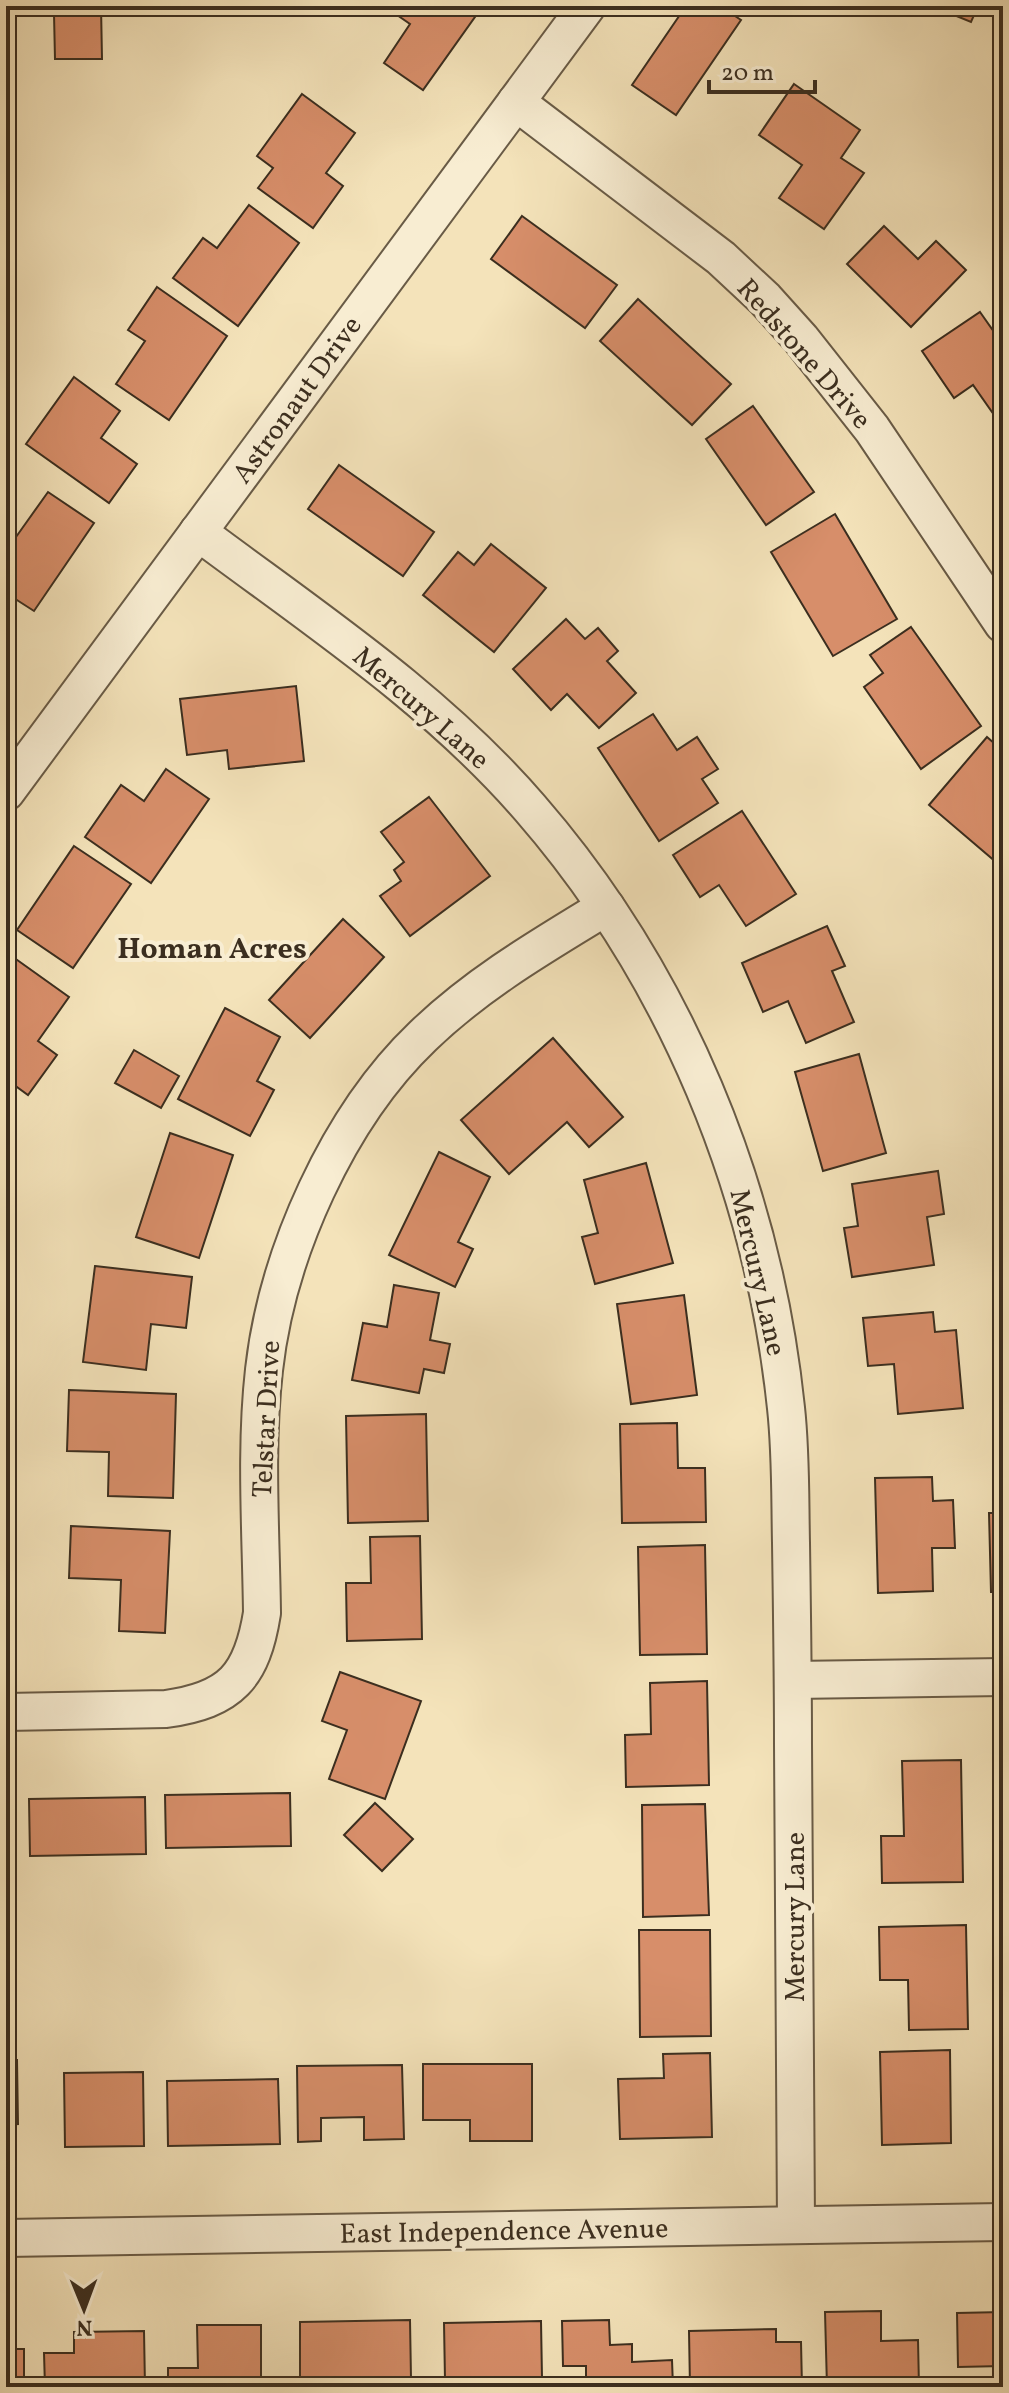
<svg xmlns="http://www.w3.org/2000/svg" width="1009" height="2393" font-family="Vollkorn,serif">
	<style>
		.building { fill: #d78e6a; stroke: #3b2e1f; stroke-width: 2 }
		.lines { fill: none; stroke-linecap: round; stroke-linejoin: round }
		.minor-casing { stroke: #695b46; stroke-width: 40 }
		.minor { stroke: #f8edd2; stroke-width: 36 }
		.labels { text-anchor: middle; stroke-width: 8; stroke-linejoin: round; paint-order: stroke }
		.street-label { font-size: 28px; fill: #3b2e1f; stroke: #f8edd2 }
		.neighbourhood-label { font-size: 30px; font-weight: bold; fill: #3b2e1f; stroke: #f8edd2 }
	</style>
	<rect width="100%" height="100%" fill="#f4e3ba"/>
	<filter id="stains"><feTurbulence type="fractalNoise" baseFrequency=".0025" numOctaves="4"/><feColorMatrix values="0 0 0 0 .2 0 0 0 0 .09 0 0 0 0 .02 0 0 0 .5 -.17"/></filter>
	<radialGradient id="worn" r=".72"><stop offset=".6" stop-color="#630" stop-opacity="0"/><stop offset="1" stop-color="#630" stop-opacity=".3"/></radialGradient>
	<g class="building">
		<path d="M6,6H101L102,59H55L54,14L6,15Z"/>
		<path d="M182,6H226L227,15L182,16Z"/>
		<path d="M384,6H481L482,7L423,90L384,63L410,24Z"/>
		<path d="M686,6H720L741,20L676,115L632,85Z"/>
		<path d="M932,6H978L971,22Z"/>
		<path d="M794,84L860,130L841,158L864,173L824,229L779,198L802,165L759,135Z"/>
		<path d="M302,94L355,133L326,173L343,186L313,228L258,188L273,168L257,156Z"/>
		<path d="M249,205L299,243L238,326L173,278L203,238L217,248Z"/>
		<path d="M522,216L617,285L585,328L491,259Z"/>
		<path d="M884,226L918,259L936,241L966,270L911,327L847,264Z"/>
		<path d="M157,287L227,336L169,420L116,384L145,341L128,330Z"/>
		<path d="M638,299L731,384L692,425L600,341Z"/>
		<path d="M980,312L992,329L1003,321V420L999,422L973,385L954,398L922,351Z"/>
		<path d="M74,377L120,411L101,438L137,464L109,503L26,444Z"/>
		<path d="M753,406L814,492L766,525L706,439Z"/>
		<path d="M339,465L434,532L403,576L308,509Z"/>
		<path d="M48,492L94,523L34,611L6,593V539L10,533L16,537Z"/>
		<path d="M835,514L897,619L833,656L771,552Z"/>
		<path d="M491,544L546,588L494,652L423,595L458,552L474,565Z"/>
		<path d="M566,619L585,639L598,628L618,651L607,661L636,693L599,728L567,694L551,710L513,669Z"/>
		<path d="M911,627L981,726L921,769L864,687L883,673L870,655Z"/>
		<path d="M296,686L304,761L229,769L227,750L187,755L180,699Z"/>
		<path d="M653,714L677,750L697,737L718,769L702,779L718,803L659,841L598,748Z"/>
		<path d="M987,737L1003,751V868L929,805Z"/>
		<path d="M166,769L209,799L151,883L85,837L121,785L144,801Z"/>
		<path d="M429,797L490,876L410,936L380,896L401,881L394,870L404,862L381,832Z"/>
		<path d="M742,811L796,894L746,926L719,885L700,897L673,855Z"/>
		<path d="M74,846L131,884L73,968L17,930Z"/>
		<path d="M343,919L384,957L310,1038L269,1000Z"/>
		<path d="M827,926L845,966L832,971L854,1022L806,1043L788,1001L763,1012L742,963Z"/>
		<path d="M6,952L69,997L38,1041L57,1055L28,1095L6,1079Z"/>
		<path d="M225,1008L280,1037L257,1081L274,1090L250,1136L178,1099Z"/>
		<path d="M553,1038L623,1117L589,1147L567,1122L509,1174L461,1120Z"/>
		<path d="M134,1050L179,1076L161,1108L115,1083Z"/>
		<path d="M859,1054L886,1153L823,1171L795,1072Z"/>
		<path d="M170,1133L233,1155L199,1258L136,1237Z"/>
		<path d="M439,1152L490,1177L458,1242L473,1249L455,1287L389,1255Z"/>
		<path d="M646,1163L673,1263L595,1284L582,1237L598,1233L584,1180Z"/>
		<path d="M938,1171L944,1214L927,1217L934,1265L852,1277L844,1228L858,1226L852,1184Z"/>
		<path d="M95,1266L192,1277L186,1328L151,1324L146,1370L83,1362Z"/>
		<path d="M394,1285L439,1293L430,1340L450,1344L444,1373L424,1369L419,1393L352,1380L363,1323L387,1327Z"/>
		<path d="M684,1295L697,1395L631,1404L617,1304Z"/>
		<path d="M933,1312L935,1332L956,1330L963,1408L898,1414L894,1364L868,1366L863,1318Z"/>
		<path d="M69,1390L176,1394L173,1498L108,1496L109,1452L67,1451Z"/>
		<path d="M426,1414L428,1521L348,1523L346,1416Z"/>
		<path d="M677,1423L678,1468H705L706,1522L622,1523L620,1424Z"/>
		<path d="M932,1477L933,1501L953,1500L955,1548H932L933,1591L878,1593L875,1478Z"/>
		<path d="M989,1513H1003V1592H991Z"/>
		<path d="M71,1526L170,1531L165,1633L119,1631L121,1580L69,1578Z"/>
		<path d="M420,1536L422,1639L347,1641L346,1583H371L370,1537Z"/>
		<path d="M705,1545L707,1654L640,1655L638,1547Z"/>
		<path d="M340,1672L421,1701L385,1799L329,1779L347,1730L322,1721Z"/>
		<path d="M707,1681L709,1785L626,1787L625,1735L651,1734L650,1683Z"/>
		<path d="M961,1760L963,1882L882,1883L881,1836H904L902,1761Z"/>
		<path d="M290,1793L291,1846L166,1848L165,1795Z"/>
		<path d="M145,1797L146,1854L30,1856L29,1799Z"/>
		<path d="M375,1803L413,1839L382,1871L344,1835Z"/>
		<path d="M705,1804L709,1915L643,1917L642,1805Z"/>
		<path d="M966,1925L968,2029L909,2030L908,1980H880L879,1927Z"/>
		<path d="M639,1930H710L711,2036L640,2037Z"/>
		<path d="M950,2050L951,2143L882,2145L880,2052Z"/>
		<path d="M710,2053L712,2137L620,2139L618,2079L664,2078L663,2054Z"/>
		<path d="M6,2060H17L18,2124L6,2125Z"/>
		<path d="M423,2064H532V2141H470V2120H423Z"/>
		<path d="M402,2065L404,2139L364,2140V2117L321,2118V2141L298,2142L297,2066Z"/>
		<path d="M143,2072L144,2146L65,2147L64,2073Z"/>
		<path d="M278,2079L280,2144L168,2146L167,2081Z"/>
		<path d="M881,2311V2341L918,2340L919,2387H827L825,2312Z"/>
		<path d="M1003,2312V2366L958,2367L957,2313Z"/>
		<path d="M410,2320L411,2379L300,2380V2322Z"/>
		<path d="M609,2320L610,2345L632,2344V2362L672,2360L673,2387H586V2366H563L562,2321Z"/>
		<path d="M541,2321L542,2378L445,2380L444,2323Z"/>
		<path d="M197,2325H261V2387H168V2368H198Z"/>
		<path d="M776,2329V2342H801L802,2387H690L689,2331Z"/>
		<path d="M144,2331L145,2387H45L44,2353H74V2332Z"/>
		<rect x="6" y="2349" width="18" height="38"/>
	</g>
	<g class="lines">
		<defs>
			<g id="minor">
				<path d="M516,102L721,258L765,299L801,339L872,429L1003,624"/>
				<path d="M198,532C313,618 435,698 530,808C676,976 763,1188 786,1408C791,1453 790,1498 791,1543C792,1610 793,1677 793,1744C794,1905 795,2065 796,2225"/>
				<path d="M6,792L587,6"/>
				<path d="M793,1680L1003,1677"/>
				<path d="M6,1712L166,1709C231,1700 252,1676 262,1613C261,1532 255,1450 264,1370C277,1254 338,1117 423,1036C478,983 542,946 606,907"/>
				<path d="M6,2238L1003,2222"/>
			</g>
		</defs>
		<use href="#minor" class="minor-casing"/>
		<use href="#minor" class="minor"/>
	</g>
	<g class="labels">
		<g class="street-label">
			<text transform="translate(805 353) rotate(49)" y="10">Redstone Drive</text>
			<text transform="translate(296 399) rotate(-54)" y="10">Astronaut Drive</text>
			<text transform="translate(422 707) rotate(41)" y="10">Mercury Lane</text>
			<text transform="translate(759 1272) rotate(77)" y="10">Mercury Lane</text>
			<text transform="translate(265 1419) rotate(-87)" y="10">Telstar Drive</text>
			<text transform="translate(794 1917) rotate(-90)" y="10">Mercury Lane</text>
			<text transform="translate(504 2230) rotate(-1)" y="10">East Independence Avenue</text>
		</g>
		<g class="neighbourhood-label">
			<text x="212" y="958">Homan Acres</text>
		</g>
	</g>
	<rect width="1009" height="2393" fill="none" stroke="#f4e3ba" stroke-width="32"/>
	<rect x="8" y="8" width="993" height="2377" fill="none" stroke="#3b2e1f" stroke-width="4"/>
	<rect x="16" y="16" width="977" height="2361" fill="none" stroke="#3b2e1f" stroke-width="2"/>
	<g transform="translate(84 2309) rotate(179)" stroke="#f8edd2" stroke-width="6" paint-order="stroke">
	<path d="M0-6L14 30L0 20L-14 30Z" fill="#3b2e1f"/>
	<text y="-12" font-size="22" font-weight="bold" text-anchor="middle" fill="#3b2e1f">N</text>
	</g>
	<path d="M709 80v12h106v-12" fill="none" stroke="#3b2e1f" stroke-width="4"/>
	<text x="721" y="80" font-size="24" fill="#3b2e1f" stroke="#f8edd2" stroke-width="6" paint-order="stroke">20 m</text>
	<rect width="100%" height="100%" filter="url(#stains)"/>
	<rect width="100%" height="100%" fill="url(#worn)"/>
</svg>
